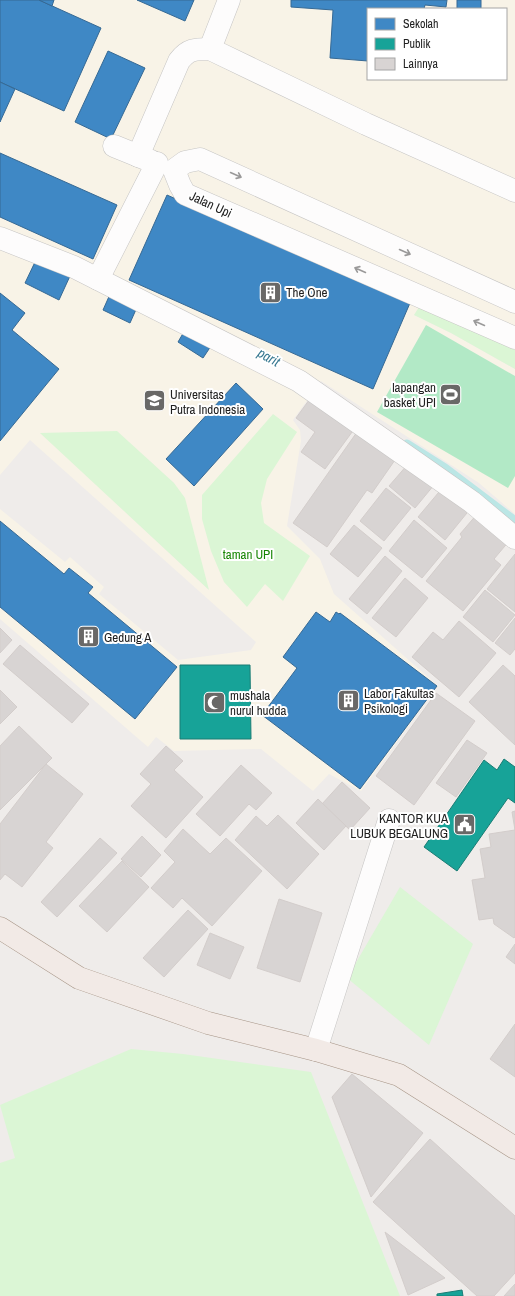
<svg xmlns="http://www.w3.org/2000/svg" width="515" height="1296" font-family="'Archivo Narrow',sans-serif">
	<style>
		.education { fill: #f8f3e7; fill-rule: evenodd }
		.park { fill: #dbf6d5 }
		.pitch { fill: #b2e9c6 }
		.schools { fill: #3f88c5; stroke: #366994 }
		.public { fill: #17a398; stroke: #1a7c74 }
		.lines { fill: none; stroke-linecap: round; stroke-linejoin: round }
		.stream { stroke: #bbe6e5; stroke-width: 9 }
		.building { fill: #d8d4d3; stroke: #d3cdcb }
		.minor-casing { stroke: #c6c5c4; stroke-width: 23 }
		.major-casing { stroke: #a69486; stroke-width: 23 }
		.minor { stroke: #fdfcfc; stroke-width: 22 }
		.major { stroke: #f2eae6; stroke-width: 22 }
		.oneway { stroke: #9a9999 }
		.labels { text-anchor: middle; stroke-width: 4; stroke-linejoin: round; paint-order: stroke }
		.street-label { font-size: 13px; fill: #212121; stroke: #fff }
		.poi-label { font-size: 13px; fill: #212121; stroke: #fff; text-anchor: start }
		.park-label { font-size: 13px; fill: #168603; stroke: #fff }
		.water-label { font-size: 14px; font-style: italic; fill: #377890; stroke: #fff }
	</style>
	<rect width="100%" height="100%" fill="#efecea"/>
	<path class="education" d="M0,0H515V350L420,307L414,315L451,333L515,369V514L479,483L321,381L293,420L300,430L301,441L287,526L320,559L334,594L438,686L361,791L329,774L313,791L261,749L174,751L156,737L148,747L0,619V509L65,562L70,557L104,587L99,594L178,660L251,650L256,642L30,440L0,475ZM368,9H506V79H368ZM41,433L139,452L152,463L163,474L174,483L208,589Z"/>
	<g class="park">
		<path d="M419,307L515,350V369L451,333L414,315Z"/>
		<path d="M273,414L297,432L267,479L261,503L264,523L310,556L283,601L265,584L247,607L224,582L211,551L202,519V495Z"/>
		<path d="M117,431L174,483L185,498L209,590L40,433Z"/>
		<path d="M400,887L473,944L429,1045L347,978Z"/>
		<path d="M131,1049L183,1054L311,1072L400,1296H0V1163L15,1158L0,1105Z"/>
	</g>
	<path class="pitch" d="M426,325L515,376V476L508,488L377,412Z"/>
	<g class="schools">
		<path d="M0,0H39L101,28L64,111L0,82Z"/>
		<path d="M39,0H54L52,6Z"/>
		<path d="M137,0H194L185,21Z"/>
		<path d="M291,0H447L446,7L425,5L424,9H368V61L330,58L333,10L291,7Z"/>
		<rect x="457" y="0" width="24" height="9"/>
		<path d="M108,51L145,68L111,139L75,122Z"/>
		<path d="M0,82L15,89L0,122Z"/>
		<path d="M0,153L117,205L93,259L0,217Z"/>
		<path d="M167,195L410,303L373,389L129,280Z"/>
		<path d="M36,260L70,276L59,300L25,283Z"/>
		<path d="M111,292L138,305L130,323L103,310Z"/>
		<path d="M0,293L25,313L12,330L59,369L0,441Z"/>
		<path d="M185,330L211,346L203,358L178,342Z"/>
		<path d="M236,383L263,409L194,486L166,459Z"/>
		<path d="M0,521L64,574L69,568L93,587L88,593L177,667L135,719L0,607Z"/>
		<path d="M316,612L330,622L336,612L339,614L340,613L437,686L360,789L262,715L297,668L283,657Z"/>
	</g>
	<g class="public">
		<path d="M180,665H250L251,739H180Z"/>
		<path d="M504,759L515,767V803L508,798L457,871L424,847L484,760L497,770Z"/>
		<path d="M462,1290L463,1296H437V1294Z"/>
	</g>
	<g class="lines">
		<path class="stream" d="M407,444L445,468L515,521"/>
	</g>
	<g class="building">
		<path d="M312,396L355,428L325,469L301,452L315,432L296,418Z"/>
		<path d="M357,432L395,460L372,493L367,490L327,547L293,523Z"/>
		<path d="M408,464L434,485L415,508L389,486Z"/>
		<path d="M444,486L471,508L445,540L418,517Z"/>
		<path d="M386,488L411,508L384,541L360,521Z"/>
		<path d="M478,513L510,540L494,559L501,565L463,611L426,581L462,537L460,534Z"/>
		<path d="M414,520L447,548L422,578L389,551Z"/>
		<path d="M354,525L382,548L358,577L330,554Z"/>
		<path d="M515,554V612L487,589Z"/>
		<path d="M385,556L402,571L367,614L349,599Z"/>
		<path d="M405,578L428,598L396,637L372,618Z"/>
		<path d="M485,590L515,615L493,642L463,617Z"/>
		<path d="M515,618V649L510,655L495,643Z"/>
		<path d="M459,621L496,653L459,697L412,657L433,632L443,640Z"/>
		<path d="M0,628L12,640L0,653Z"/>
		<path d="M20,645L89,704L72,723L3,664Z"/>
		<path d="M503,665L515,676V745L469,702Z"/>
		<path d="M0,690L17,707L0,724Z"/>
		<path d="M436,693L475,721L414,805L376,776Z"/>
		<path d="M19,726L52,758L0,810V746Z"/>
		<path d="M467,740L487,753L456,797L436,783Z"/>
		<path d="M166,746L183,761L174,770L203,797L166,838L131,806L151,784L140,774Z"/>
		<path d="M46,764L83,794L46,842L53,848L22,887L5,874L0,880V824Z"/>
		<path d="M241,765L272,793L256,810L249,804L220,836L196,814Z"/>
		<path d="M342,782L370,808L350,830L322,804Z"/>
		<path d="M318,799L346,826L324,850L296,823Z"/>
		<path d="M515,811V830L512,812Z"/>
		<path d="M278,815L319,854L287,889L235,840L256,816L267,826Z"/>
		<path d="M183,829L210,854L226,838L262,871L212,926L182,898L173,908L151,888L175,862L164,851Z"/>
		<path d="M515,830V937L514,938L494,924L493,918L479,920L472,880L485,878L480,849L491,847L489,834Z"/>
		<path d="M142,836L161,855L141,877L121,859Z"/>
		<path d="M100,838L117,853L57,917L41,902Z"/>
		<path d="M122,861L149,887L107,932L79,906Z"/>
		<path d="M279,899L322,913L300,982L257,968Z"/>
		<path d="M188,910L208,929L164,977L143,958Z"/>
		<path d="M210,933L244,947L230,979L197,965Z"/>
		<path d="M515,944V964L506,957Z"/>
		<path d="M515,1024V1077L490,1059Z"/>
		<path d="M352,1074L423,1133L371,1197L332,1097Z"/>
		<path d="M430,1139L515,1216V1273L494,1296H477L373,1202Z"/>
		<path d="M385,1232L445,1278L408,1295Z"/>
		<path d="M515,1284V1296H504Z"/>
	</g>
	<g class="lines">
		<defs>
			<g id="minor">
				<path d="M210,49L229,0"/>
				<path d="M114,146L151,161"/>
				<path d="M138,156L179,61C188,49 195,49 210,49L366,124L515,191"/>
				<path d="M0,238L74,267L299,381L472,502L515,538"/>
				<path d="M98,279L157,163"/>
				<path d="M515,302L200,159L185,162L174,170L180,185L185,194L515,338"/>
				<path d="M316,1050L389,820"/>
			</g>
			<path id="major" d="M0,928L79,978L208,1023L316,1050L399,1075L515,1148"/>
		</defs>
		<use href="#minor" class="minor-casing"/>
		<use href="#major" class="major-casing"/>
		<use href="#minor" class="minor"/>
		<use href="#major" class="major"/>
	</g>
	<defs><path id="oneway-shaft" d="M-6 0H5M1.5-3L5.5 0L1.5 3" fill="none" stroke-width="1.6" stroke-linecap="round" stroke-linejoin="round"/></defs>
	<g class="oneway">
		<use href="#oneway-shaft" transform="translate(236 175) rotate(24)"/>
		<use href="#oneway-shaft" transform="translate(405 252) rotate(24)"/>
		<use href="#oneway-shaft" transform="translate(360 270) rotate(-156)"/>
		<use href="#oneway-shaft" transform="translate(479 323) rotate(-156)"/>
	</g>
	<defs>
		<symbol id="building-square" viewBox="-11 -11 22 22"><rect x="-9" y="-9" width="18" height="18" rx="4" fill="#696867" stroke="#fff"/><path d="M-4-6H4V6H1V3H-1V6H-4ZM-2.5-4.3h1.7v1.8h-1.7ZM.8-4.3h1.7v1.8H.8ZM-2.5-1h1.7V.8h-1.7ZM.8-1h1.7V.8H.8Z" fill="#fff"/></symbol>
		<symbol id="stadium-square" viewBox="-11 -11 22 22"><rect x="-9" y="-9" width="18" height="18" rx="4" fill="#696867" stroke="#fff"/><path d="M0-5a6.5 5 0 1 0 0 10a6.5 5 0 1 0 0-10ZM-3.5-1.8h7v3.6h-7Z" fill="#fff"/></symbol>
		<symbol id="university-square" viewBox="-11 -11 22 22"><rect x="-9" y="-9" width="18" height="18" rx="4" fill="#696867" stroke="#fff"/><path d="M0-5L7-2L0 1L-7-2ZM-4 1L0 2.5L4 1V4Q0 6-4 4Z" fill="#fff"/></symbol>
		<symbol id="mosque-square" viewBox="-11 -11 22 22"><rect x="-9" y="-9" width="18" height="18" rx="4" fill="#696867" stroke="#fff"/><path d="M3.5-4.9A6 6 0 1 0 3.5 4.9A5 5 0 1 1 3.5-4.9Z" fill="#fff"/></symbol>
		<symbol id="civic-square" viewBox="-11 -11 22 22"><rect x="-9" y="-9" width="18" height="18" rx="4" fill="#696867" stroke="#fff"/><path d="M-.6-6.5H3V-4.5H.6V-3L4-1V1h2V6H-6V1h2V-1L-.6-3ZM-1.2 2.5V6h2.4V2.5Z" fill="#fff"/></symbol>
	</defs>
	<g fill-rule="evenodd">
		<use href="#building-square" x="258" y="280" width="25" height="25"/>
		<use href="#stadium-square" x="438" y="382" width="25" height="25"/>
		<use href="#university-square" x="142" y="388" width="25" height="25"/>
		<use href="#building-square" x="76" y="624" width="25" height="25"/>
		<use href="#building-square" x="336" y="688" width="25" height="25"/>
		<use href="#mosque-square" x="202" y="690" width="25" height="25"/>
		<use href="#civic-square" x="452" y="812" width="25" height="25"/>
	</g>
	<g class="labels">
		<g class="street-label">
			<text transform="translate(211 204) rotate(25)" y="5">Jalan Upi</text>
		</g>
		<g class="poi-label">
			<text x="286" y="297">The One</text>
			<text x="436" y="392" text-anchor="end">lapangan<tspan x="436" dy="15">basket UPI</tspan></text>
			<text x="170" y="399">Universitas<tspan x="170" dy="15">Putra Indonesia</tspan></text>
			<text x="104" y="642">Gedung A</text>
			<text x="364" y="698">Labor Fakultas<tspan x="364" dy="15">Psikologi</tspan></text>
			<text x="230" y="700">mushala<tspan x="230" dy="15">nurul hudda</tspan></text>
			<text x="448" y="823" text-anchor="end">KANTOR KUA<tspan x="448" dy="15">LUBUK BEGALUNG</tspan></text>
		</g>
		<g class="park-label">
			<text x="248" y="559">taman UPI</text>
		</g>
		<g class="water-label">
			<text transform="translate(269 357) rotate(29)" y="5">parit</text>
		</g>
	</g>
	<rect x="367" y="8" width="140" height="72" fill="#ffffff" stroke="#a6a6a6"/>
	<rect x="375" y="18" width="20" height="12" fill="#3f88c5" stroke="#a6a6a6"/>
	<text x="403" y="28" font-size="12" fill="#212121">Sekolah</text>
	<rect x="375" y="38" width="20" height="12" fill="#17a398" stroke="#a6a6a6"/>
	<text x="403" y="48" font-size="12" fill="#212121">Publik</text>
	<rect x="375" y="58" width="20" height="12" fill="#d8d4d3" stroke="#a6a6a6"/>
	<text x="403" y="68" font-size="12" fill="#212121">Lainnya</text>
</svg>
